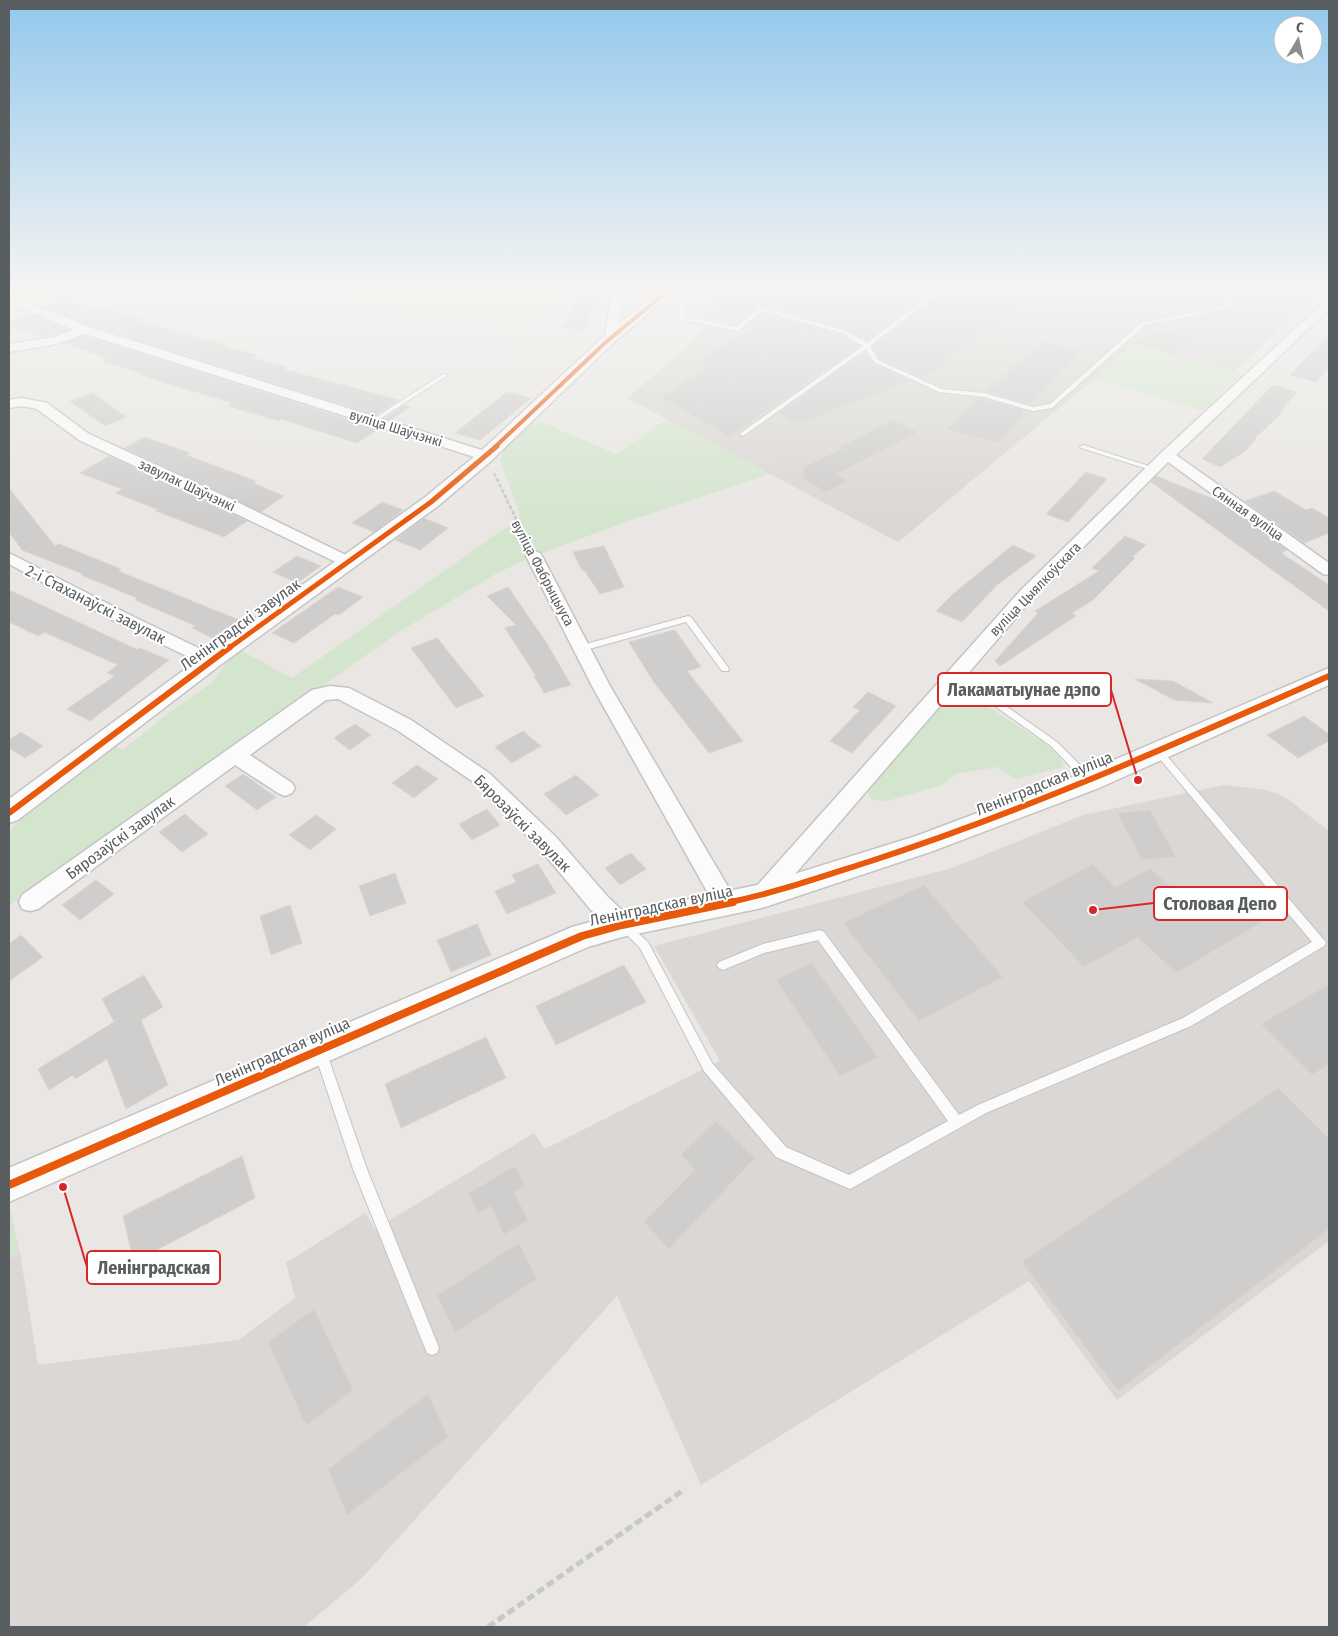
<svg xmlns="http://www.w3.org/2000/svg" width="1338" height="1636" font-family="'Fira Sans Condensed',sans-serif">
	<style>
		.industrial { fill: #dad7d4 }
		.green { fill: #d4e5ce }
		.building { fill: #d0cecd; stroke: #d8d5d2 }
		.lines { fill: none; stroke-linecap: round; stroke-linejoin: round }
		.service-casing { stroke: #c4c4c4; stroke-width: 2 }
		.minor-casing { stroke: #c4c4c4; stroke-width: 3 }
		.tertiary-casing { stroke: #c4c4c4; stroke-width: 3 }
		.path-far1 { stroke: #c5cac6; stroke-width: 2.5; stroke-dasharray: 4 2; stroke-linecap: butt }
		.path { stroke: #c5cac6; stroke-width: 5; stroke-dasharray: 8 4; stroke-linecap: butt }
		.service { fill: #fcfbfb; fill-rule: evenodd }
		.minor { fill: #fcfbfb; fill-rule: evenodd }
		.tertiary { fill: #fcfbfb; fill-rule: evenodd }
		.rail-far2 { stroke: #e0e0e0; stroke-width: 2.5; stroke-dasharray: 0.5 4; stroke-linecap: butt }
		.rail-far1 { stroke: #e0e0e0; stroke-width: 3; stroke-dasharray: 1 5; stroke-linecap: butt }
		.rail { stroke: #e0e0e0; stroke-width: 4; stroke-dasharray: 1 6; stroke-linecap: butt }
		.cycleway-far3-casing { stroke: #fff; stroke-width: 5.5 }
		.cycleway-far2-casing { stroke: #fff; stroke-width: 8 }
		.cycleway-far1-casing { stroke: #fff; stroke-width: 9 }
		.cycleway-casing { stroke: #fff; stroke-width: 11 }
		.cycleway-far3 { stroke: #e8590c; stroke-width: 4 }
		.cycleway-far2 { stroke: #e8590c; stroke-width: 5 }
		.cycleway-far1 { stroke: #e8590c; stroke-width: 6 }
		.cycleway { stroke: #e8590c; stroke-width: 8 }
		.labels { text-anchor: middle; stroke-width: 4; stroke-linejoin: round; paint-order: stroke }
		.far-street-label { font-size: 14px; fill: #595e61; stroke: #fff }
		.street-label { font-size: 16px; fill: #595e61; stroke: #fff }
		.leader { fill: none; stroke: #d62828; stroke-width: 2 }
		.callout-dot { fill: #d62828; stroke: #fff; stroke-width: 2 }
		.callout { fill: #fff; stroke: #d62828; stroke-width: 2 }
		.callout-label { font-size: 18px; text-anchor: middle; font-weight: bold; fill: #595e61 }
	</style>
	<rect width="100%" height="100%" fill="#e9e6e3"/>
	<g class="industrial">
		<path d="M688,288H1323L1234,372L1135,345L898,542L627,398L681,353L713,319L699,316L716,297L685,291Z"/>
		<path d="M1224,785L1267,790L1285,797L1329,831V1241L1117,1400L1029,1281L701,1485L617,1296L363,1577L304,1627H9V1259L20,1254L38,1365L239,1340L295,1298L286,1263L365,1213L375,1229L534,1133L545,1149L720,1061L654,946L952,868L1083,815Z"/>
	</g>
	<g class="green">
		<path d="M9,288H96L51,291L11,308L9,307Z"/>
		<path d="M314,288H451L498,295L561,292C555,301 554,300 546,305C536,310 530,320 520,326Z"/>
		<path d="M1135,345L1234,372L1242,374L1203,411L1095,379Z"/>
		<path d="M667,419L770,474L631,520L534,556L499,572L402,630L9,906V833L16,824L114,745L123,750L170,712L211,683L226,663L242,651L292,678L521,517L500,461L504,449L537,420L616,454Z"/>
		<path d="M959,695L976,699L1049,746L1062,760L1063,767L1016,779L997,767L956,774L942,785L887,801L874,800L870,798L868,789L945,698Z"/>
		<path d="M9,1212H11L20,1254L9,1259Z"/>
	</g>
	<g class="building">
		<path d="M584,288H601L584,330L563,328Z"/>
		<path d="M801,288H936L867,341L847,329L767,307L771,308Z"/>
		<path d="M947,288H1017L1039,294L993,333L982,331L933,372L920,377L879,359L872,346Z"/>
		<path d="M1097,288H1179L1162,311L1096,296Z"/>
		<path d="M1252,288H1281L1261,312L1236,306Z"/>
		<path d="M723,298L760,305L739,323L705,316Z"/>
		<path d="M63,299L95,308L99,306L143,319L139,321L226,345L224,346L257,355L253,358L287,367L283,369L399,400L376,415L90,325L44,307Z"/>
		<path d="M30,313L69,330L44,337L9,326V323Z"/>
		<path d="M762,313L841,335L860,346L730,437L661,397L707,366L697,363L754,326L749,325Z"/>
		<path d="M1156,329L1191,340L1173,355L1137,344Z"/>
		<path d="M1329,335V368L1316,382L1290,375Z"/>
		<path d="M85,336L378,429L357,443L281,419L279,421L228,406L232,403L141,375L143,374L102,361L107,358L64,343Z"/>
		<path d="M1042,341L1081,351L1030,404L987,392L1029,351L1032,352Z"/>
		<path d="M865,352L873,364L910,381L797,424L779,413Z"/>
		<path d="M1273,385L1297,392L1280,412L1282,413L1255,438L1256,439L1244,452L1220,467L1202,459Z"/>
		<path d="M507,392L531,398L480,440L455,433Z"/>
		<path d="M92,393L126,417L105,426L70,401Z"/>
		<path d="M980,398L1024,410L1021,413L1024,415L998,443L947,429Z"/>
		<path d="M405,405L410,407L391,420L385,418Z"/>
		<path d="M893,420L918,432L836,474L848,481L826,492L803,478V467L842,449L840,447Z"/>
		<path d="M145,437L190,453L186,455L256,481L253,483L284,496L261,512L124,448Z"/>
		<path d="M109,456L219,508L247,521L224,537L156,511L159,510L116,493L122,489L80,473Z"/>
		<path d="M1086,472L1107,479L1068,522L1046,514Z"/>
		<path d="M1156,476L1221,502L1287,550L1282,552L1284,555L1329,585V611L1151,482Z"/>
		<path d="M9,488L55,546L59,544L121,569L118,571L239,620L212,638L192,628L196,626L135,600L137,598L81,575L83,574L22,550L9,532Z"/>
		<path d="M1274,491L1306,510L1312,508L1329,518V533L1304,543L1245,501Z"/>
		<path d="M382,502L403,510L374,532L352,523Z"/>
		<path d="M424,518L448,528L420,550L395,540Z"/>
		<path d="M1125,536L1146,545L1133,556L1135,558L1093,600L1072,613L1076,616L1000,666L995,661L1038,613L1035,611L1099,571L1092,568Z"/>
		<path d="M1013,545L1036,556L997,585L962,622L936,611L953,594Z"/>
		<path d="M604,546L624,587L600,594L584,570H582L573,552Z"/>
		<path d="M297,556L321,566L297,583L273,572Z"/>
		<path d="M338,587L363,597L339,615L335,614L294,643L272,633Z"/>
		<path d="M508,587L546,642L571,685L544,693L534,676H536L505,628L516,625L487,596Z"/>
		<path d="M9,590L138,650L140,648L169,660L90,721L67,709L115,676L107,673L118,665L44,632L38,636L9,622Z"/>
		<path d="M675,630L701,667L687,671L743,741L709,753L653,681L629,642Z"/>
		<path d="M437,638L467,675L484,696L456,708L411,648Z"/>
		<path d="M1135,679L1173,681L1213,703L1174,700Z"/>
		<path d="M868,692L896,706L852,753L830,741L860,710L853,707Z"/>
		<path d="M1304,716L1329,734V741L1298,758L1267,735Z"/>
		<path d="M355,724L371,735L350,750L334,738Z"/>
		<path d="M523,731L541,746L512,763L495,747Z"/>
		<path d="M21,732L43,746L25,758L9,748V740Z"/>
		<path d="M417,765L438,779L414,798L392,783Z"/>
		<path d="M243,774L276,797L257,810L225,786Z"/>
		<path d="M576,775L599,795L566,815L544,794Z"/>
		<path d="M487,809L500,825L472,840L459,824Z"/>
		<path d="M1150,810L1176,857L1142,860L1117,813Z"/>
		<path d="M185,814L208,834L182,852L159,832Z"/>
		<path d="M316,815L336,829L310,850L289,835Z"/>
		<path d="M631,853L646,869L620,885L605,868Z"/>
		<path d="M538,864L556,893L507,914L495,891L516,882L512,875Z"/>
		<path d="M1093,864L1116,887L1150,868L1188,903L1216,887H1222L1262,922L1176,973L1138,937L1084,967L1022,902Z"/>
		<path d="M395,873L406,903L370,916L359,886Z"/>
		<path d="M96,880L114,894L80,920L62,905Z"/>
		<path d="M924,885L1003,977L919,1021L843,923Z"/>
		<path d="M290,905L302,943L271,955L260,916Z"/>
		<path d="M477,924L491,955L451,972L437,940Z"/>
		<path d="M21,935L43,957L9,981V944Z"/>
		<path d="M812,963L878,1057L840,1076L776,980Z"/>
		<path d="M624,965L646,1002L556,1045L536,1006Z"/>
		<path d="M144,975L163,1007L141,1020L168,1085L126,1109L107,1059L75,1079L73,1075L49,1090L38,1069L114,1022L102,999Z"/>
		<path d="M1329,984V1064L1312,1075L1261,1024Z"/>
		<path d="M486,1037L506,1078L401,1128L385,1084Z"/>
		<path d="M1278,1088L1329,1139V1229L1118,1391L1022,1262Z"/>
		<path d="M716,1121L755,1158L669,1249L644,1222L695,1170L681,1155Z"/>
		<path d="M242,1156L255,1198L134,1262L123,1216Z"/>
		<path d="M515,1166L525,1186L514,1192L528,1220L504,1235L491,1206L478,1213L469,1193Z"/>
		<path d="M519,1243L537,1279L455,1333L437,1295Z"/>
		<path d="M314,1309L353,1390L306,1426L268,1342Z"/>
		<path d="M428,1394L448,1437L347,1515L328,1469Z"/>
	</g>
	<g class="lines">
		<defs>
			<g id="service">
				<path d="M939,288H945L870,346L878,360L942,389L984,393L1033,407L1050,404L1141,323L1222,307L1239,288H1245L1226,309L1145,325L1052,408L1033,411L984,397L939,392L874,362L866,349L743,436L740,434L741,433L863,346L842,333L762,311L738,331L682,320L679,318L680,305L655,300L658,298L685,303V317L737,327L761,307L846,331L867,343Z"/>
				<path d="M443,374L448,375L375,422L370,421Z"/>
				<path d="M1083,445L1155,468L1156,469L1151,470L1081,448L1080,447Z"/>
				<path d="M688,616L691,617L728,667L729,669L728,671H722L686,622L582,651L578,648L579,646Z"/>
				<path d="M956,671L1057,742L1093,778L1095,781L1093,784H1087L1051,746L953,676L952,674L953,672Z"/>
				<path d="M1158,748L1161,749L1324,940L1326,943L1324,946L1191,1026L986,1113L850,1189L776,1157L704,1071L640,948L618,926L619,923L623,921L627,923L648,942L712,1063L786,1147L849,1175L948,1121L818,940L764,953L723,970L719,968L717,965L719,962L763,944L820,930L824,932L959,1115L978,1105L1183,1018L1312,942L1155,753L1153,751L1155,749Z"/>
				<path d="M320,1045L324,1047L326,1051L367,1169L439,1348L437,1353L432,1355L427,1353L353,1169L314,1051L316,1047Z"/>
			</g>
			<g id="minor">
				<path d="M612,288H624L617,337L611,341L605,337Z"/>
				<path d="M1329,300V309L1176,455L1329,563V575L1323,574L1168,462L1033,598L770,903L762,905L754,903L751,896L754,889L1021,590L1162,452L1325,301Z"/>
				<path d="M21,301L63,316L89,327L491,453L493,456L491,459H481L85,334L56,344L9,352V344L54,337L74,330L17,306L15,304Z"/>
				<path d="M22,398L47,403L89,434L231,499L354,559L356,562L354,565H342L220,506L79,440L37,409L22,406L9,408V400Z"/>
				<path d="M534,551L540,553L542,556L610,686L734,897L737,904L734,911L726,913L718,911L592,686L526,556L528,553Z"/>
				<path d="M9,553L126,613L217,657L220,661L217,665L211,667L205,665L114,621L9,564Z"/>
				<path d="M330,686L349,688L411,720L489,773L556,837L607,896L630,918L634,925L630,932L622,935L614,932L591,910L540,849L475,783L397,730L338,699L326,700L250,755L292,783L295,788L292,793L285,796L278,793L235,765L38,909L30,911L22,909L19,902L22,895L312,690Z"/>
			</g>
			<g id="tertiary">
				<path d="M663,288H678L611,345L492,460L438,506L219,666L18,820L9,823V799L203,656L424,498L480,452L601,339Z"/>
				<path d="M1329,668V685L1099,788L933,851L762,908L622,937L588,947L9,1202V1168L572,927L622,913L762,884L916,836L1081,774Z"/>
			</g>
		</defs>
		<use href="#service" class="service-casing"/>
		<use href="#minor" class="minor-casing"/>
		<use href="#tertiary" class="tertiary-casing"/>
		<path class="path-far1" d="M494,473L527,542"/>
		<path class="path" d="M488,1627L685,1489"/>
		<use href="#service" class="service"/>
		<use href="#minor" class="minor"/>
		<use href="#tertiary" class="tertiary"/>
		<g class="rail-far2">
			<path d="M1061,317L1086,305L1111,288"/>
			<path d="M1039,326L1091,288"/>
			<path d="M1004,346L1076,288"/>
			<path d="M638,447L866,288"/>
			<path d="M793,447L946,379L994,351L1012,329L1058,288"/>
		</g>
		<g class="rail-far1">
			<path d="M485,561C576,515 672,483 769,451"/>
			<path d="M392,626C437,599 482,570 530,547C616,506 709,485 796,446"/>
			<path d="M349,648L640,446"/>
		</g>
		<path class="rail" d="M9,889L351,647"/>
		<defs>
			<path id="cycleway-far3" d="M495,447L606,342L671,288"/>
			<path id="cycleway-far2" d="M229,648L431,502L497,446"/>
			<g id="cycleway-far1">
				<path d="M9,813L230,647"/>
				<path d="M726,903C775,893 821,877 868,862C1026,811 1177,743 1329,676"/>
			</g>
			<path id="cycleway" d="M9,1185L582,936L622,925L733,902"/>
		</defs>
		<use href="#cycleway-far3" class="cycleway-far3-casing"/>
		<use href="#cycleway-far2" class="cycleway-far2-casing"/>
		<use href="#cycleway-far1" class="cycleway-far1-casing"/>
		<use href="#cycleway" class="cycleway-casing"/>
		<use href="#cycleway-far3" class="cycleway-far3"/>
		<use href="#cycleway-far2" class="cycleway-far2"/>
		<use href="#cycleway-far1" class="cycleway-far1"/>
		<use href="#cycleway" class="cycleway"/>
	</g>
	<linearGradient id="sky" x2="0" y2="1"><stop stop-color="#93c8ed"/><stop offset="0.56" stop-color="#f5f4f2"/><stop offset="1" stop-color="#f5f4f2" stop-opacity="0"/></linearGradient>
	<rect width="1338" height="517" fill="url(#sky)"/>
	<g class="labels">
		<g class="far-street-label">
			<text transform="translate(396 428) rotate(17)" y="5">вуліца Шаўчэнкі</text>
			<text transform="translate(187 485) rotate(25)" y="5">завулак Шаўчэнкі</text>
			<text transform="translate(1248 513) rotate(35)" y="5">Сянная вуліца</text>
			<text transform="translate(543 573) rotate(62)" y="5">вуліца Фабрыцыуса</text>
			<text transform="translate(1035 589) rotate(-46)" y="5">вуліца Цыялкоўскага</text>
		</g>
		<g class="street-label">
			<text transform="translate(96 604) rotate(27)" y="6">2-і Стаханаўскі завулак</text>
			<text transform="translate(240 624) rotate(-36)" y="6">Ленінградскі завулак</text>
			<text transform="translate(1044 783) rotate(-22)" y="6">Ленінградская вуліца</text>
			<text transform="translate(523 823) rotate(45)" y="6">Бярозаўскі завулак</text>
			<text transform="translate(120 837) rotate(-36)" y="6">Бярозаўскі завулак</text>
			<text transform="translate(661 905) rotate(-12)" y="6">Ленінградская вуліца</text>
			<text transform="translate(282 1051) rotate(-24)" y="6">Ленінградская вуліца</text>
		</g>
	</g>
	<path class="leader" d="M1138 780L1111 690M1093 910L1154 903M63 1187L87 1267"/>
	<g class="callout-dot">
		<circle cx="1138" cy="780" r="5"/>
		<circle cx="1093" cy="910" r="5"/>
		<circle cx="63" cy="1187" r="5"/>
	</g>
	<g class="callout">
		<rect x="938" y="673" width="173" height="33" rx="5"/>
		<rect x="1154" y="887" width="133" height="33" rx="5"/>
		<rect x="87" y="1251" width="133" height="33" rx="5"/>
	</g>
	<g class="callout-label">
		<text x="1024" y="696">Лакаматыунае дэпо</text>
		<text x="1220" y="910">Столовая Депо</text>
		<text x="154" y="1274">Ленінградская</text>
	</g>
	<rect width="1338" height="1636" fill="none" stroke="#595e61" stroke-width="20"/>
	<g transform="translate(1298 40) rotate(9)"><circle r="24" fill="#ffffff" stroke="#bdbfc0"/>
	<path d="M0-4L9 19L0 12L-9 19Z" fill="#8b8e8e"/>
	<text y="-8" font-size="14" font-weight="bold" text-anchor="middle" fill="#595e61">С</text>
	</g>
</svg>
